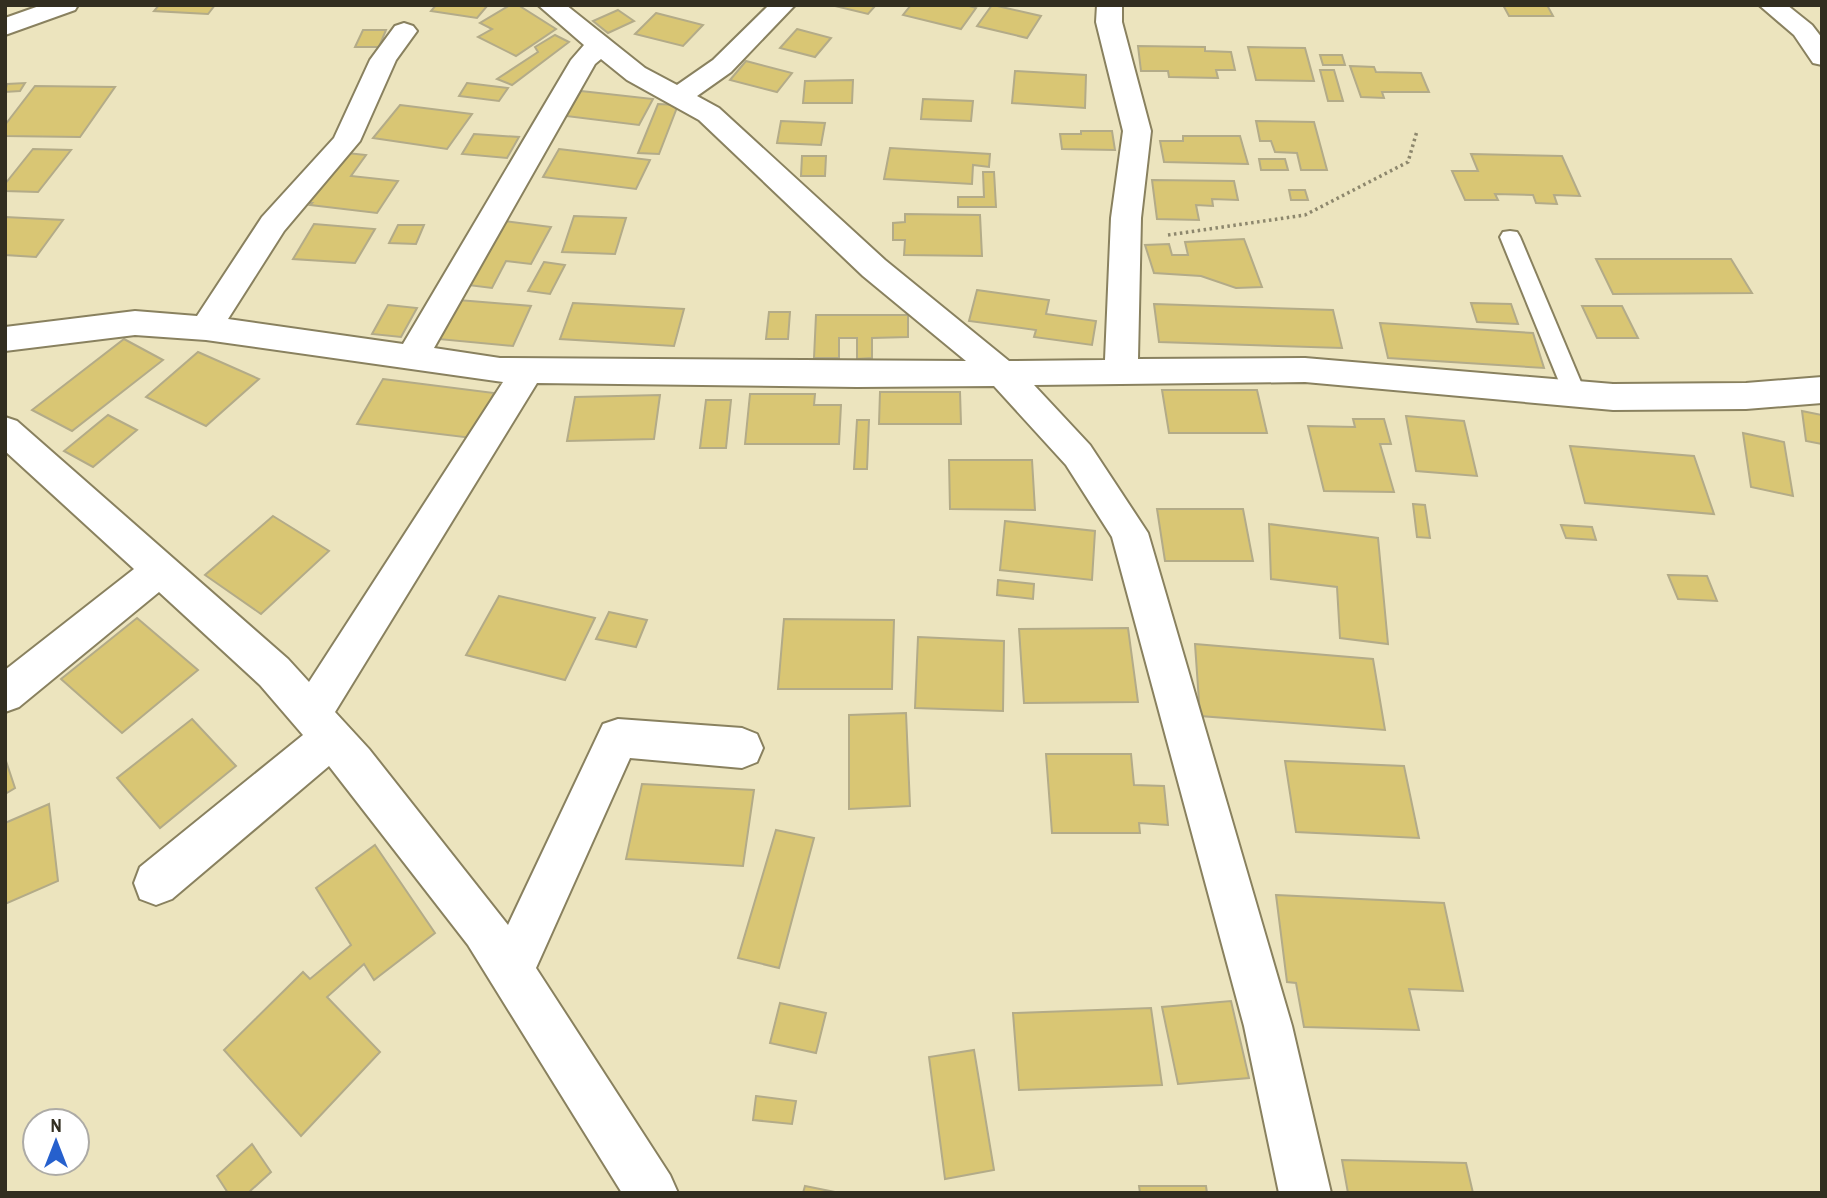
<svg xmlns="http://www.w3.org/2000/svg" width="1827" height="1198" font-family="'Archivo Narrow',sans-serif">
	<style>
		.building { fill: #d9c674; stroke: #b3ab88; stroke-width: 2 }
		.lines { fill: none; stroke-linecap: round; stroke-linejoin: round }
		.service-casing { stroke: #89815f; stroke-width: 4 }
		.minor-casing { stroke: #89815f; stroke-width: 4 }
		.path { stroke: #8d876d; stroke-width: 3.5; stroke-dasharray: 2.5 3.5; stroke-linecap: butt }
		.service { fill: #fff; fill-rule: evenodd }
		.minor { fill: #fff; fill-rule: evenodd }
	</style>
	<rect width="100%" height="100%" fill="#ece4be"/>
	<g class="building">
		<path d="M159,5H215L208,14L154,11Z"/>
		<path d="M436,5H488L477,18L431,11Z"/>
		<path d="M510,5H518L556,29L516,56L478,37L492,29L480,23Z"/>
		<path d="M831,5H876L868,14Z"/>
		<path d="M911,5H966L976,8L961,29L903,15Z"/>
		<path d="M992,5H993L1041,16L1027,38L977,26Z"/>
		<path d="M1503,5H1547L1553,16H1509Z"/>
		<path d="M618,10L634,21L608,33L593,21Z"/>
		<path d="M656,13L703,25L683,46L635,34Z"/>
		<path d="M797,29L831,38L815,57L780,48Z"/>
		<path d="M363,30H386L379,47H355Z"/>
		<path d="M555,35L569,42L512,85L497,79L538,52L535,47Z"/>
		<path d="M1138,46L1205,47V51L1231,52L1235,70H1216L1218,78L1169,77L1168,71H1141Z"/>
		<path d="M1248,47L1305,48L1314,81L1256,80Z"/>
		<path d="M1320,55H1342L1345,65H1323Z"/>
		<path d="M746,61L792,73L777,92L730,80Z"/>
		<path d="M1350,66L1374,67L1376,72L1421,73L1429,92H1382L1384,98L1361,97Z"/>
		<path d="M1320,70H1334L1343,101H1328Z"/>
		<path d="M1015,71L1086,75L1085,108L1012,103Z"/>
		<path d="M853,80L852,103H803L805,81Z"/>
		<path d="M25,83L20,91L5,92L7,84Z"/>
		<path d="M467,83L508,88L499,101L459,96Z"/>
		<path d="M35,86L115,87L80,137L5,136V125Z"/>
		<path d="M581,91L653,99L639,125L566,116Z"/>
		<path d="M923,99L973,101L971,121L921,119Z"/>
		<path d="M658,104L678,105L659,154L638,153Z"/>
		<path d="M400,105L472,114L447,149L373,138Z"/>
		<path d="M781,121L825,123L821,145L777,143Z"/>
		<path d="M1256,121L1314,122L1327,170H1301L1297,153L1275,152L1271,141H1260Z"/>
		<path d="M1081,131H1112L1115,150L1062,149L1060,134H1081Z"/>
		<path d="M474,134L519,137L507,158L462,154Z"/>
		<path d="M1183,136H1240L1248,164L1164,162L1160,141H1183Z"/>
		<path d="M890,148L990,154L989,167L973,165L972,184L884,179Z"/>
		<path d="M33,149L71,150L38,192L5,191V184Z"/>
		<path d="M559,149L650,160L636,189L543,177Z"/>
		<path d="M347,153L366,155L351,176L398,181L377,213L310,205L312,203H309Z"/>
		<path d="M1471,154L1562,156L1580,196L1554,195L1557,204L1536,203L1533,195L1495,194L1498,200H1465L1452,171H1478Z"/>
		<path d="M802,156H826L825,176H801Z"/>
		<path d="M1259,159H1285L1288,170H1261Z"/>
		<path d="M983,172H994L996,207H958V197H984Z"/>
		<path d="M1152,180L1234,181L1238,200L1212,199L1213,206L1196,205L1199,220L1157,219Z"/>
		<path d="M1289,190H1305L1308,200H1291Z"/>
		<path d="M905,214L980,215L982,256L904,255L905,240H893V223L905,222Z"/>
		<path d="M574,216L626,218L615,254L562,252Z"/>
		<path d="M5,217L63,220L36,257L5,255Z"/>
		<path d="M505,221L551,227L531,264L506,261L492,288L468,285Z"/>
		<path d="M314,224L375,229L355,263L293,259Z"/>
		<path d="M398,225H424L416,244L389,243Z"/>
		<path d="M1244,239L1262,287L1236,288L1201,276L1154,273L1145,245L1169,244L1172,255H1188L1185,242Z"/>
		<path d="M1596,259H1731L1752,293L1613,294Z"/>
		<path d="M544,262L565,265L550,294L528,291Z"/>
		<path d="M977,290L1049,300L1046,314L1096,321L1092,345L1034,337L1036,330L969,321Z"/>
		<path d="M458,300L531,306L513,346L438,339Z"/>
		<path d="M573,303L684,309L674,346L560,339Z"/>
		<path d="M1471,303L1511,304L1518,324L1477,322Z"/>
		<path d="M1154,304L1333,310L1342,348L1159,342Z"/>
		<path d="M388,305L417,308L401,337L372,334Z"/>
		<path d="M1582,306H1622L1638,338H1597Z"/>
		<path d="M769,312H790L788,339H766Z"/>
		<path d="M816,315H908V337L872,338V358L857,359V338H839V358H814Z"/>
		<path d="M1380,323L1533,333L1544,368L1388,358Z"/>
		<path d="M124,339L163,360L72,431L32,410Z"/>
		<path d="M198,352L259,379L206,426L146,397Z"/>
		<path d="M383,379L494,393L472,438L357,424Z"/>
		<path d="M1162,390H1257L1267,433H1169Z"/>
		<path d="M880,392H960L961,424H879Z"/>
		<path d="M750,394H815L814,405H841L839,444H745Z"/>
		<path d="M660,395L654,439L567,441L575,397Z"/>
		<path d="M706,400H731L726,448H700Z"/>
		<path d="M1802,411L1822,415V444L1806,441Z"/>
		<path d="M108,415L137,430L93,467L64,451Z"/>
		<path d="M1406,416L1464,421L1477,476L1416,471Z"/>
		<path d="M1353,419H1384L1391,444H1380L1394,492L1324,491L1308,426L1355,427Z"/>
		<path d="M857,420H869L867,469H854Z"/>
		<path d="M1743,433L1784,442L1793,496L1751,487Z"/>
		<path d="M1570,446L1694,456L1714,514L1585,503Z"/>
		<path d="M949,460H1032L1035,510L950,509Z"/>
		<path d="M1413,504L1425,505L1430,538L1417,537Z"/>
		<path d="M1157,509H1243L1253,561H1165Z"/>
		<path d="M273,516L329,551L261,614L205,575Z"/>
		<path d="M1005,521L1095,531L1092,580L1000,570Z"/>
		<path d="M1269,524L1378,538L1388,644L1340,638L1337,587L1271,579Z"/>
		<path d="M1561,525L1592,527L1596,540L1566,538Z"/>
		<path d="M1668,575L1707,576L1717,601L1678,599Z"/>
		<path d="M998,580L1034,584L1033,599L997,595Z"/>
		<path d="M499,596L595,618L565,680L466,655Z"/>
		<path d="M609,612L647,620L636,647L596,639Z"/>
		<path d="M137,618L198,670L122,733L61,679Z"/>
		<path d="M784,619L894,620L892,689H778Z"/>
		<path d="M1128,628L1138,702L1024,703L1019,629Z"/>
		<path d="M918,637L1004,641L1003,711L915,708Z"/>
		<path d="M1195,644L1373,659L1385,730L1200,716Z"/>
		<path d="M906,713L910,806L849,809V715Z"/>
		<path d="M192,719L236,766L160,828L117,778Z"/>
		<path d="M1046,754H1131L1134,785L1164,786L1168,825L1139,823L1140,833H1052Z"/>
		<path d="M5,758L15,788L5,794Z"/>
		<path d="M1285,761L1404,766L1419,838L1296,832Z"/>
		<path d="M642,784L754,790L743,866L626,859Z"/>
		<path d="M49,804L58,881L5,904V823Z"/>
		<path d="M776,830L814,838L779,968L738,958Z"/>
		<path d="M375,845L435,933L374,980L364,964L327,997L380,1052L301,1136L224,1050L303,972L310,979L351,945L316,888Z"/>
		<path d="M1276,895L1444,903L1463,991L1409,989L1419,1030L1304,1027L1296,983L1287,982Z"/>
		<path d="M1231,1001L1249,1078L1178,1084L1162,1007Z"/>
		<path d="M780,1003L826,1013L816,1053L770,1043Z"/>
		<path d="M1151,1008L1162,1085L1019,1090L1013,1013Z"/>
		<path d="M974,1050L994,1170L945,1179L929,1057Z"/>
		<path d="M756,1096L796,1101L792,1124L753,1120Z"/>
		<path d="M252,1144L271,1172L248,1193H228L217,1176Z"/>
		<path d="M1342,1160L1466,1163L1473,1193H1348Z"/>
		<path d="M805,1186L840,1193H803Z"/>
		<path d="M1139,1186H1206L1207,1193H1140Z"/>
	</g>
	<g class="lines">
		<defs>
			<path id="service" d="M1510,231L1517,232L1520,237L1586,394L1583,400L1575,402L1567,400L1564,394L1500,237L1503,232Z"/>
			<g id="minor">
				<path d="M42,5H78L75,10L5,35V18Z"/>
				<path d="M538,5H566L645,68L677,85L713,60L769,5H795L731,72L697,96L719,108L885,260L1009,361L1105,360L1111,218L1123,131L1096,22L1097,5H1122V22L1151,131L1141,218L1138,359L1305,358L1613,384L1746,383L1822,377V403L1746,409L1613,410L1305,382L1034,385L1090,445L1148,533L1292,1026L1331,1193H1279L1244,1026L1112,537L1066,465L994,386L857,387L537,383L335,712L369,749L508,925L603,724L618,719L742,728L757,734L763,748L757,762L742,768L630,758L536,968L670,1175L678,1193H622L468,945L329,766L172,899L156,905L140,899L134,883L140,867L303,735L260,685L159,592L19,707L5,712V670L134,569L5,451V417L17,421L288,659L309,682L503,382L206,340L135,335L5,351V327L135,311L197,316L262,217L334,138L370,60L395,26L404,23L413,26L417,31L396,60L360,141L284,231L228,319L403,344L571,60L584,45ZM601,59L627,80L699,120L863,276L966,361L500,358L434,348L595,64Z"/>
				<path d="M1759,5H1787L1812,25L1822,38V65L1813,63L1794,35Z"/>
			</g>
		</defs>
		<use href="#service" class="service-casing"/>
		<use href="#minor" class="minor-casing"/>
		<path class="path" d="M1168,235L1305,215L1408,162L1417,131"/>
		<use href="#service" class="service"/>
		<use href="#minor" class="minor"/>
	</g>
	<rect width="1827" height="1198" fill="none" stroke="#322e20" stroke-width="14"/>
	<g transform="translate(56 1142)"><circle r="33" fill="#ffffff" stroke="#adaba6" stroke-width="2"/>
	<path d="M0-5L12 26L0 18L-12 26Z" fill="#2660cd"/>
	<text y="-10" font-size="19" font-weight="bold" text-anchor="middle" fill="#322e20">N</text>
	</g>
</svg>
